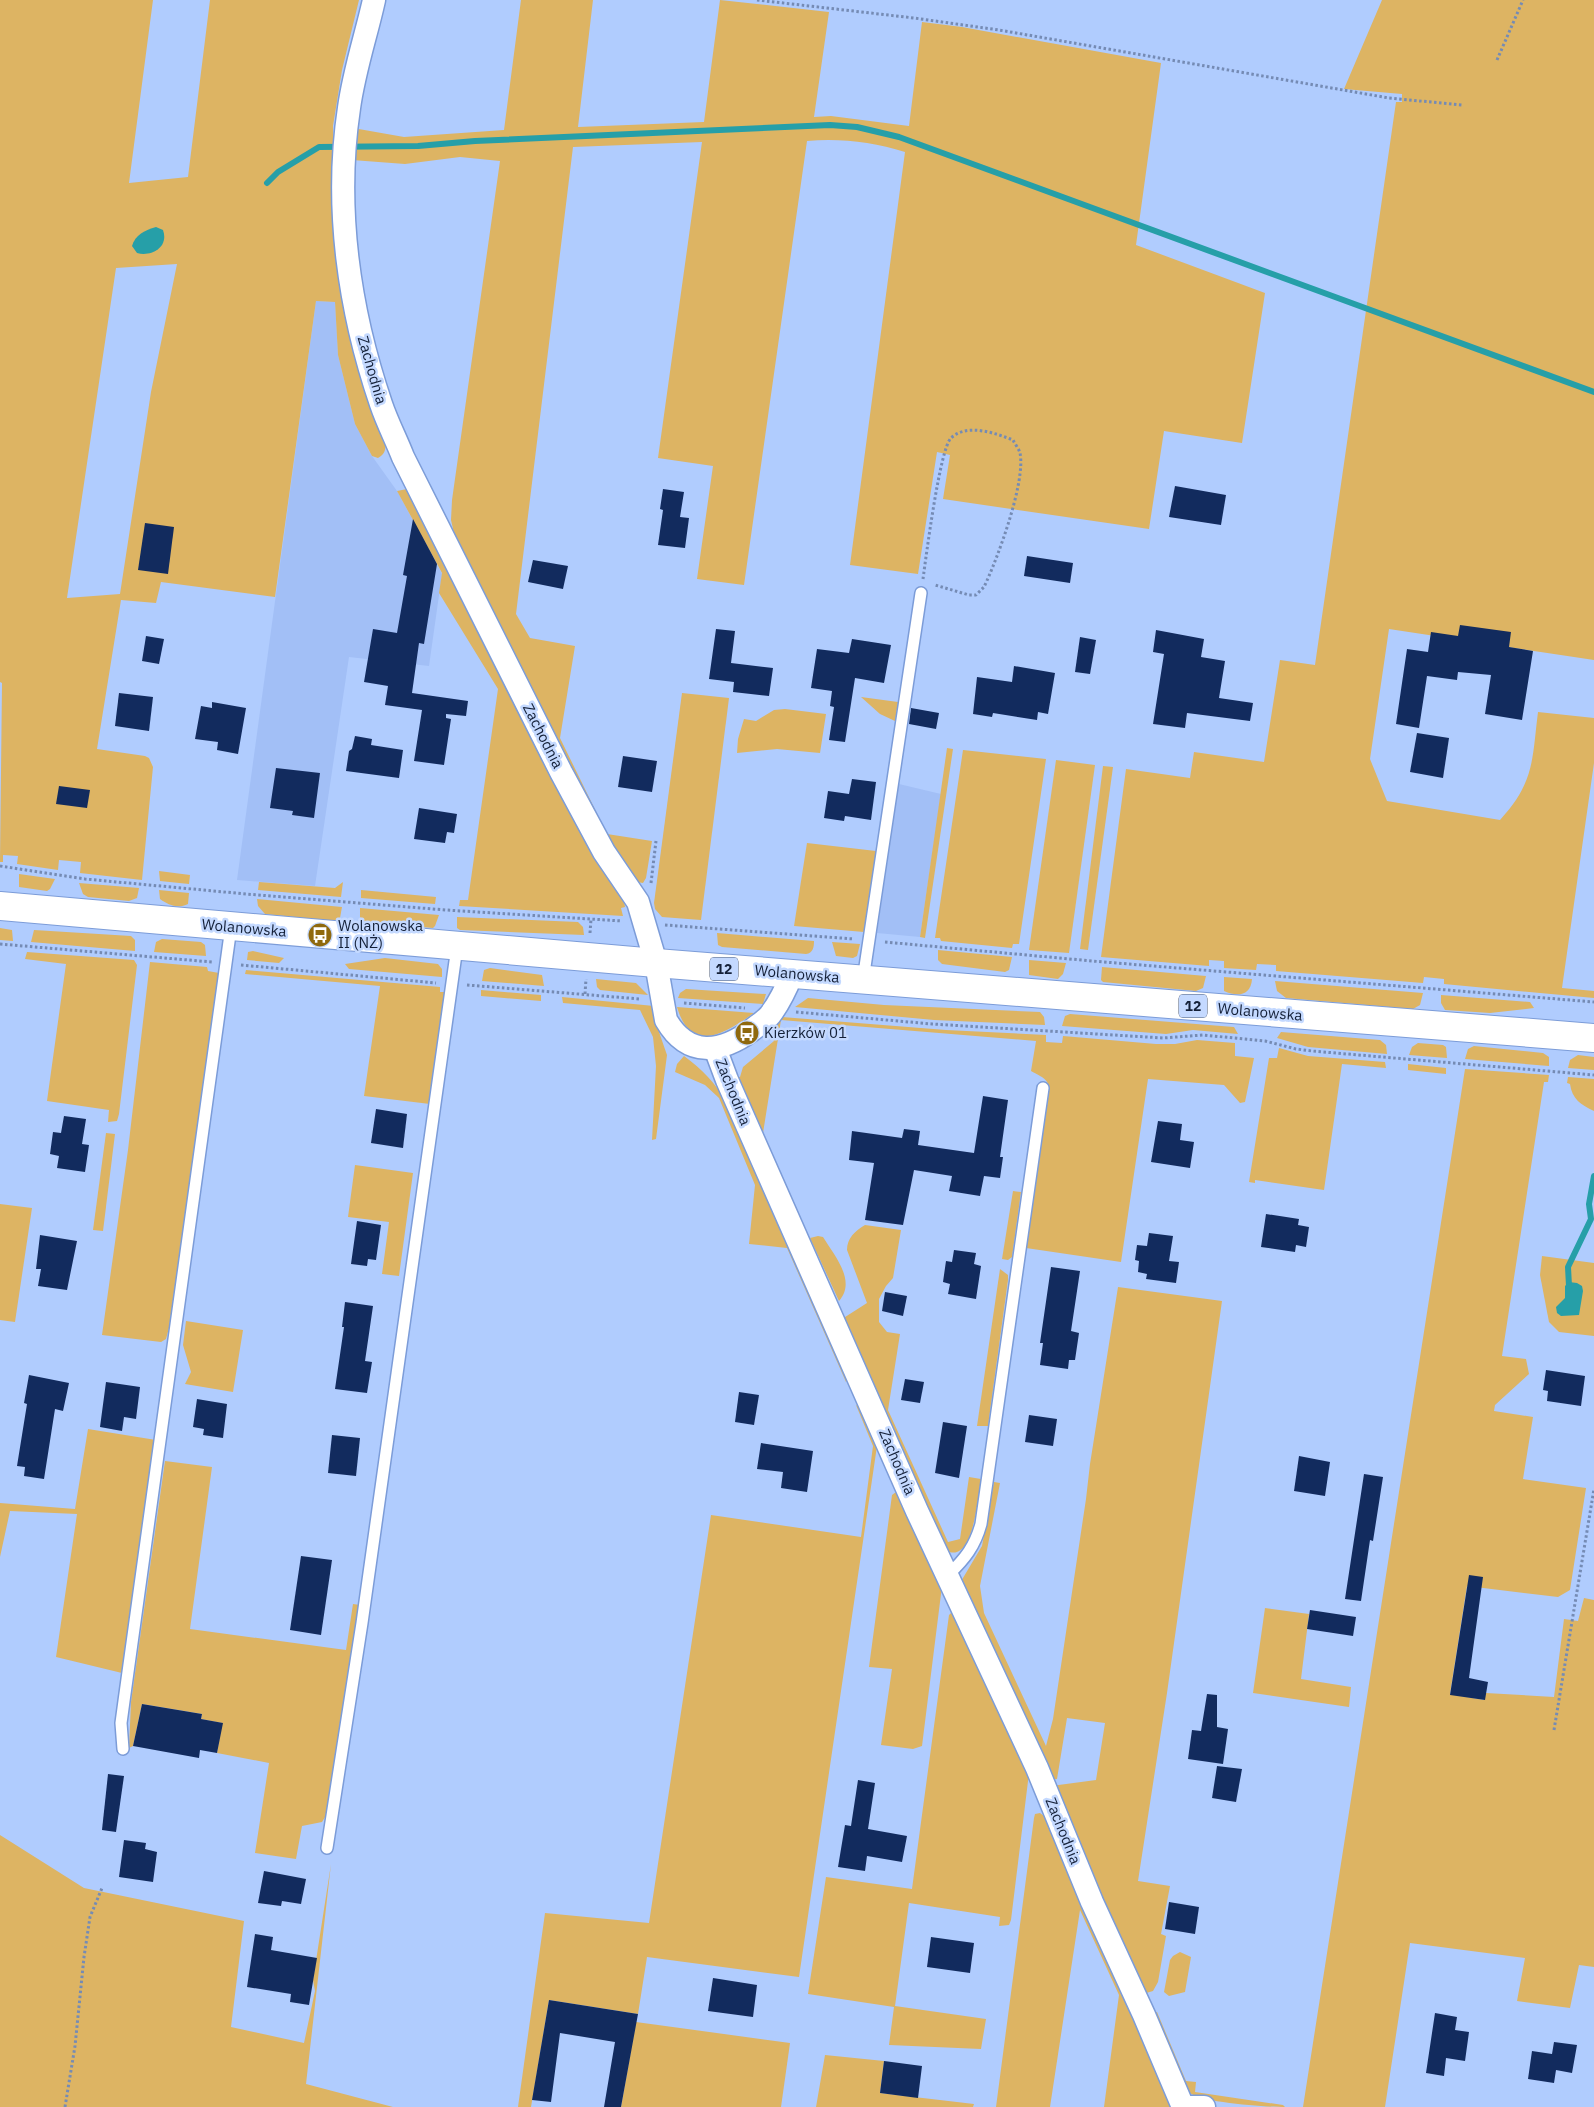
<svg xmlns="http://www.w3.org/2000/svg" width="1594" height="2107" font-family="'IBM Plex Sans',sans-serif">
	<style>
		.built { fill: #a2bff6 }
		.green { fill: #ddb463; fill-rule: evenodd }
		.water { fill: #269fa8 }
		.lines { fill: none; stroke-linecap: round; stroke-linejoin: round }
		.stream { stroke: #269fa8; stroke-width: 6 }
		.building { fill: #122b5e }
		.service-casing { stroke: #7c9cd8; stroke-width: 14 }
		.minor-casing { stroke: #7c9cd8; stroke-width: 25 }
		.primary-casing { stroke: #7c9cd8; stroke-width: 30 }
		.path { stroke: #758bb4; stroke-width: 3; stroke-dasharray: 2.5 2.5; stroke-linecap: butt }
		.service { stroke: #fff; stroke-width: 11 }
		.minor { stroke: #fff; stroke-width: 22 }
		.primary { stroke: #fff; stroke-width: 28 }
		.labels { text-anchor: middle; stroke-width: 5; stroke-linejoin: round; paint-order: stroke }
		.shield { fill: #c4d9ff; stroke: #495874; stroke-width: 1 }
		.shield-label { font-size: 14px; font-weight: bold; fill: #142038 }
		.street-label { font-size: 15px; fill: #142038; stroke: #c4d9ff }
		.poi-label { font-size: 15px; fill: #142038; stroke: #c4d9ff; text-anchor: start }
	</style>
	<rect width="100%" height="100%" fill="#b0ccfe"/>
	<g class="built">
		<path d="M316,301L335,302L338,355L355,424L372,456L397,491L442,574L429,666L349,657L315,886L237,880Z"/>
		<path d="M899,784L941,794L920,937L877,933Z"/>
	</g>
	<g class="green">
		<path d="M0,0H153L129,183L188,177L210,0H359L342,70L333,126L335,187L386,443C385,451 385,454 378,458L372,456L355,424L338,355L335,302L316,301L275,597L161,582L156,603L121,600L97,749L145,756L149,758L153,767L142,880L80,873L81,862L59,860L58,870L17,864L18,856L3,855V862H0L2,683L0,682ZM177,264L151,392L120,594L67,598L116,268Z"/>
		<path d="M521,0H593L578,127L704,122L720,0L829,12L814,117L831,116L909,126L922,22L962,27L1161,63L1136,245L1265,293L1242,443L1164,431L1149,529L943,499L950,455L937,452L918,574L850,565L905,152C873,142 840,138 807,141L744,585L697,579L713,466L658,458L702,142L573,147L516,614L530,638L575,646L560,738L607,834L652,841L646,878L643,883L637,882L615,857L497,627L454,533L451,520L452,500L500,161L460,157L405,164L352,160L353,128L404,137L504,130Z"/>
		<path d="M1382,0H1594V660L1389,629L1370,759L1387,801L1500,820C1535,782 1532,759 1538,712L1594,718V763L1562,988L1594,991V998L1444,984V979L1424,977L1423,983L1276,971V965L1257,964L1256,970L1224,968V961L1209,960V966L1101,957L1126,769L1190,778L1194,752L1264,762L1280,660L1315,665L1396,102H1402V94L1344,89Z"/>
		<path d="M407,489L623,895L625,907L621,908L623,916L459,906L460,900H468L498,689L439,593L442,573L397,491Z"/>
		<path d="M682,693L729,698L701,920L662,917L655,909L654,903Z"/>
		<path d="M861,697L898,702L895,721L880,714Z"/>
		<path d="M785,709L826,714L820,753L777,749L737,753L738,739L744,719L756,721L774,710Z"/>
		<path d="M947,748L953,749L925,938L920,937Z"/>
		<path d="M963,750L1046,759L1019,944H1013L1012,948L941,941L940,938H935Z"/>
		<path d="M1056,760L1095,765L1069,953L1029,950Z"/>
		<path d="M1103,766L1113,767L1088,950L1080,949Z"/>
		<path d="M807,843L876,851L864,932L794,926Z"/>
		<path d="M159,871L190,875L189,884L160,881Z"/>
		<path d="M19,874L55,879L50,889L47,891L19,887Z"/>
		<path d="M259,882L335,888L343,882L341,897L258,890Z"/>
		<path d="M79,883L139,888L137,898L129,901L88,897L83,894Z"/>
		<path d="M159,890L189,893L188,904C178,909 168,905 160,899Z"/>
		<path d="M361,890L436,897L435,904L361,898Z"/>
		<path d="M257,899L342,907L340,918L335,921L265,914L258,906Z"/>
		<path d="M360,908L439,915L435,926L433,928L364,922L360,917Z"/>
		<path d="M457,917L578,922L583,927L584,935L460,930L457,928Z"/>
		<path d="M0,928L12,930L13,941L0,940Z"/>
		<path d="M34,930L131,936L135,940V951L31,942Z"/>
		<path d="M717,933L814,941C814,947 813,953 806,954L722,947L718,945Z"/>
		<path d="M162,939L201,942L205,945L206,956L154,952L156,942Z"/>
		<path d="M832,942L860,944L857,956L853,958L836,956Z"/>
		<path d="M938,950L1012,957L1009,970L1005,972L942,964L938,960Z"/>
		<path d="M253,951L284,958L279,963L247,960L248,952Z"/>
		<path d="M27,952L134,960L137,965L119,1114L117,1121L108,1122L109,1110L47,1101L66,964L25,959Z"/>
		<path d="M385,958L438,964L442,969V977L349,969L345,964Z"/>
		<path d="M1029,960L1066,963L1063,974L1058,979L1029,975Z"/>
		<path d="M150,962L207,967L208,971L219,973L169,1328L166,1339L161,1342L102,1335L128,1150Z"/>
		<path d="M1102,967L1206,976L1203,988L1196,991L1103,982L1101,980Z"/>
		<path d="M490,968L542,975L544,986L482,981L484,970Z"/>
		<path d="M246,970L440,987V992H445L430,1104L364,1096L380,986L245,974Z"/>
		<path d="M1224,977L1252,979C1251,996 1237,997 1224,991Z"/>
		<path d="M596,979L636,983L648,995L600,990L597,987Z"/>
		<path d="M1275,981L1423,993L1420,1005L1413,1009L1286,998L1277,991Z"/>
		<path d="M686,989L766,994L763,1004L678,998L680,993Z"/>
		<path d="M481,990L541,995V1001L481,996Z"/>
		<path d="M1441,995L1530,1002L1534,1008L1490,1013L1445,1010L1441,1003Z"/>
		<path d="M562,997L654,1006L659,1032L667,1055L656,1139L652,1140L656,1066L653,1037L640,1010L563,1003Z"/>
		<path d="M808,998L884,1005L1040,1012L1044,1017L1045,1025L934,1020L795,1007Z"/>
		<path d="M677,1007L754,1013C724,1034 691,1055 677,1007Z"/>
		<path d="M1070,1014L1234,1027L1238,1034L1193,1030L1166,1034L1062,1026L1065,1016Z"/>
		<path d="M782,1017L946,1030L1046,1035V1042L1062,1043L1063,1036L1156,1044H1175L1197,1040L1235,1043V1056L1254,1058L1245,1102L1240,1103L1224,1085L1148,1079L1121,1262L1026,1248L1049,1092C1049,1078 1043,1078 1031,1071L1036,1041L781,1020L763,1133L800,1216H795L734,1078L740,1077L743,1067L774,1041L770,1035Z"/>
		<path d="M1281,1032L1380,1040L1386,1045L1387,1054L1308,1047L1277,1038Z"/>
		<path d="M1418,1043L1443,1045L1446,1047L1447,1058L1409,1055L1412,1047Z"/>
		<path d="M1474,1046L1543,1053L1549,1057V1066L1465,1059L1468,1049Z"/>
		<path d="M1279,1048L1308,1056L1385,1062L1386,1068L1342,1064L1324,1190L1255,1180V1183L1249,1182L1269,1058H1277Z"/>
		<path d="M1578,1055L1594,1057V1070L1568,1068L1570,1060Z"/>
		<path d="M684,1056C702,1069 715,1083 727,1102L849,1378L846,1382L787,1248L749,1244L755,1185L719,1098L705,1085L675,1072L677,1064Z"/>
		<path d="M1408,1064L1446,1068V1074L1408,1070Z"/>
		<path d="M1465,1069L1549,1075L1548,1082H1544L1502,1356L1526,1359L1529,1374L1495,1405L1494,1411L1533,1417L1523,1479L1586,1488L1570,1590L1558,1597L1467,1586L1450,1694L1484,1700L1486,1693L1554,1697L1564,1619L1578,1621L1584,1598L1594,1600V1967L1579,1965L1570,2008L1517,2001L1525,1958L1410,1943L1385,2107H1303Z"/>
		<path d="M1568,1077L1594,1079V1111C1581,1105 1572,1099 1570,1084L1567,1083Z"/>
		<path d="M106,1133L115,1134L103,1231L93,1230Z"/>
		<path d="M355,1165L413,1173L399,1276L382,1274L389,1222L348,1217Z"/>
		<path d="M1013,1191L1021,1192L1012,1257L1008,1260L1002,1259Z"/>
		<path d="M0,1204L32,1208L15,1322L0,1320Z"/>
		<path d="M865,1225L901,1230L893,1278L886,1286L879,1299V1322L887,1332L900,1334L888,1410L948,1542L960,1539L969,1477L981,1479C978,1495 974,1564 947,1551L842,1319L867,1303L847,1250C847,1238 855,1231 865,1225Z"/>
		<path d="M818,1236L823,1237C834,1255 857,1281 839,1301L810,1238Z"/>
		<path d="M1542,1256L1594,1263V1336L1559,1332L1549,1322L1540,1275Z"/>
		<path d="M1000,1269L1008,1275V1280L988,1426H977Z"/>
		<path d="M1118,1287L1222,1301L1167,1693L1138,1881L1170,1886L1161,1934L1166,1936L1158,1982L1153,1991L1143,1994L1051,1786L1096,1780L1105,1723L1067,1718L1057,1779L1049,1780L960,1583L982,1546L994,1482L1000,1483L980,1586L984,1613L1046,1746L1053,1719L1086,1499L1090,1464Z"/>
		<path d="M186,1321L243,1330L233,1392L185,1384L191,1372L183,1345Z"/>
		<path d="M856,1405L861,1408L877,1446L799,1977L647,1957L638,2014L549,2000L531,2107H518L545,1913L649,1923L711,1515L861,1537L873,1446Z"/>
		<path d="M88,1429L156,1440L122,1673L56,1657L77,1514L10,1511L0,1557V1503L75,1509Z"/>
		<path d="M165,1461L212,1467L190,1629L346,1650L353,1604L360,1605L327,1814L322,1822L302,1826L296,1859L255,1853L269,1763L217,1753L222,1723L201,1719L202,1714L142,1704L133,1746L129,1748L131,1702Z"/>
		<path d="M896,1492L901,1495L942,1586L922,1746L913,1749L881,1745L892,1669L869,1667L892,1495Z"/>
		<path d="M1265,1608L1309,1614L1301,1679L1351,1687L1349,1707L1253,1693Z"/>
		<path d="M952,1612H956L1029,1773L1011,1920L1009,1925L999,1926L1000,1917L909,1903L895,2006L986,2019L981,2049L889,2045L894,2007L808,1994L826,1877L912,1889L949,1615Z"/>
		<path d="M1040,1813L1044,1816L1126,1998L1171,2107H1104L1119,1995L1080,1910L1050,2107H996L1034,1818L1035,1814Z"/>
		<path d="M0,1835L84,1888L244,1921L231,2027L304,2043L315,1991L313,1980L331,1864L306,2084L393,2107H0Z"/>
		<path d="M1180,1952L1191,1957L1185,1992L1169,1996L1164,1992L1170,1960L1173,1956Z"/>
		<path d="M1157,2012L1186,2081L1196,2082L1195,2092L1283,2105L1285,2107C1266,2107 1199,2103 1187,2091C1179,2084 1158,2028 1152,2014Z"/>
		<path d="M636,2022L790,2043L781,2107H621Z"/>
		<path d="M825,2055L884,2061L880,2093L974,2104L973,2107H816Z"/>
	</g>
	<g class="water">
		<path d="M156,227L163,230C169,247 152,257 137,253L132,246C135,235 145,230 156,227Z"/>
		<path d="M1569,1282L1577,1283L1582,1286L1583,1291L1579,1315L1561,1316L1557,1313L1556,1307L1565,1298V1286Z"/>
	</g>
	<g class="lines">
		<g class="stream">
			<path d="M267,183L278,172L319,147L418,146L475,141L830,125L857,127L899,137L1594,392"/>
			<path d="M1569,1286L1568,1267L1591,1219L1589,1204L1594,1176"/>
		</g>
	</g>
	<g class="building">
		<path d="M1175,486L1226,495L1221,525L1169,517Z"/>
		<path d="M663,489L684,492L680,517L689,518L685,548L658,545L663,510L660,509Z"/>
		<path d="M413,519L437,564L424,644L419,643L412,693L468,701L466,716L446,714V718L451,719L444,765L414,761L422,710L385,705L388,686L364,682L373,629L397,633L407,576L403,575Z"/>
		<path d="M145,523L174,527L168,574L138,570Z"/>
		<path d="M1027,556L1073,563L1070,583L1024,576Z"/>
		<path d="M533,560L568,566L563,589L528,582Z"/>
		<path d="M1460,625L1511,632L1509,647L1533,651L1522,720L1485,714L1491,675L1458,672L1457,680L1427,676L1419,728L1396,724L1407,649L1428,652L1431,632L1458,636Z"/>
		<path d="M716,629L735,631L731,663L773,668L769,696L733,692L734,682L709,679Z"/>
		<path d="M1156,630L1204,639L1201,657L1225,661L1219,698L1253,703L1250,721L1187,713L1185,728L1153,724L1164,654L1153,652Z"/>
		<path d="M146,636L164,639L159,664L142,661Z"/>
		<path d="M1080,637L1096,640L1090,674L1075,672Z"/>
		<path d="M852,639L891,645L884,683L855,678L845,742L829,740L834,707L830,706L832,691L811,688L817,649L849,653Z"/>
		<path d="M1014,666L1055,673L1048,714L1038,712L1037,720L993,713L992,717L973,714L977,677L1012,682Z"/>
		<path d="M119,693L153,697L149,731L115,726Z"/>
		<path d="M212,702L246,708L238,754L217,750L218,742L195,739L201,706L212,708Z"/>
		<path d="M911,708L939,713L936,729L909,724Z"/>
		<path d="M1417,733L1449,738L1443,778L1410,772Z"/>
		<path d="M355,736L372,739L371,745L403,750L399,778L346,771L349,751L352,749Z"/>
		<path d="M623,756L657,761L652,792L618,787Z"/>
		<path d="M276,768L320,773L314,818L292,815L293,811L270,808Z"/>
		<path d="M852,779L876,782L871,820L845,816L844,821L824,818L828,791L849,794Z"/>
		<path d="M59,786L90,790L87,808L56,804Z"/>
		<path d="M419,808L457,814L454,833L447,832L445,843L414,839Z"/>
		<path d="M983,1096L1008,1100L1000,1157H1003L1000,1178L984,1176L980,1196L949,1191L952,1176L914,1170L903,1225L865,1220L874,1163L849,1160L852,1131L902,1138L904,1129L920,1131L918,1145L974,1153Z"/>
		<path d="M376,1109L407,1114L403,1148L371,1143Z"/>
		<path d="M64,1116L86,1119L82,1144L89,1145L85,1172L57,1168L59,1156L50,1154L53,1132L61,1133Z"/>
		<path d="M1158,1121L1182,1124L1180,1140L1194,1142L1190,1168L1151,1162Z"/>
		<path d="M1266,1214L1299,1219L1298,1225L1309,1227L1306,1247L1296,1245L1295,1252L1261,1247Z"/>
		<path d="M357,1221L381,1225L376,1260L368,1259L367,1266L351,1264Z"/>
		<path d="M1149,1233L1173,1236L1169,1261L1179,1262L1176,1283L1146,1279L1147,1274L1138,1272L1139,1261L1135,1260L1137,1245L1147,1246Z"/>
		<path d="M40,1235L77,1241L67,1290L38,1286L41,1269H36Z"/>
		<path d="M954,1250L976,1253L974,1264L981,1266L976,1299L948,1294L950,1284L943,1282L946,1261L952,1262Z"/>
		<path d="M1051,1267L1080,1271L1071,1331L1079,1333L1075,1360H1069L1068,1369L1040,1365L1043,1343H1040Z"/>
		<path d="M885,1292L907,1296L903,1316L882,1311Z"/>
		<path d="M345,1302L373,1306L365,1361L372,1362L367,1393L335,1389L344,1327H342Z"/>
		<path d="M1546,1370L1585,1376L1581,1406L1547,1401L1548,1391L1543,1390Z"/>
		<path d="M29,1375L69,1383L63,1411L55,1409L44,1479L24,1476L25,1467L17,1466L27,1404L24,1403Z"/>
		<path d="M905,1379L924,1382L920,1403L901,1400Z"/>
		<path d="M106,1382L140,1387L136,1419L124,1417L122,1431L100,1427Z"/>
		<path d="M739,1392L759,1395L754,1425L735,1422Z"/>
		<path d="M197,1399L227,1404L223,1438L203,1435L204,1429L193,1427Z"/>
		<path d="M1029,1415L1057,1419L1053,1446L1025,1442Z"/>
		<path d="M943,1422L967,1426L959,1478L935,1473Z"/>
		<path d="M332,1435L360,1438L356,1476L328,1473Z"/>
		<path d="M761,1443L813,1451L807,1492L781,1488L783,1472L757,1469Z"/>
		<path d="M1299,1456L1330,1462L1325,1496L1294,1491Z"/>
		<path d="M1364,1474L1383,1477L1373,1541L1370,1540L1361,1601L1345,1599Z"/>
		<path d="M301,1556L332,1560L321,1635L290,1630Z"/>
		<path d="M1469,1575L1483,1577L1469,1678L1488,1682L1485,1700L1450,1695Z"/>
		<path d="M1310,1610L1356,1617L1353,1636L1307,1629Z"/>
		<path d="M1207,1694L1217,1695V1727L1228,1729L1223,1764L1188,1759L1192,1730L1201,1731Z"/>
		<path d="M142,1704L202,1714L201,1719L223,1723L217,1753L200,1750L199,1758L133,1746Z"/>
		<path d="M1217,1766L1242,1769L1236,1802L1212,1798Z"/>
		<path d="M108,1774L124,1776L116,1832L102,1830Z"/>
		<path d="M858,1780L875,1783L868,1829L907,1836L902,1862L867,1856L865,1871L838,1867L845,1825L851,1826Z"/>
		<path d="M124,1840L146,1843L145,1849L157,1852L153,1882L119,1877Z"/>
		<path d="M264,1871L306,1879L301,1904L282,1901L281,1906L258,1903Z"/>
		<path d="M1169,1902L1199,1907L1195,1934L1165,1929Z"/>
		<path d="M255,1934L273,1937L271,1950L317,1958L309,2005L290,2002L291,1994L247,1987Z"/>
		<path d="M931,1937L974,1943L970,1973L927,1967Z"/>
		<path d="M713,1978L757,1985L753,2017L708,2011Z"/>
		<path d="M549,2000L638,2014L621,2107H604L615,2042L560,2033L551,2102L532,2100Z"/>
		<path d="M1435,2013L1457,2017L1455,2030L1469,2032L1465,2061L1446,2058L1444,2076L1426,2073Z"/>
		<path d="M1554,2042L1577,2045L1572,2073L1556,2070L1554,2083L1528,2079L1532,2051L1552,2054Z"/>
		<path d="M884,2061L922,2066L918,2098L880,2093Z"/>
	</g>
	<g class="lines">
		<defs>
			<g id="service">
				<path d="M863,980L921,593"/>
				<path d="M948,1575C965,1559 975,1546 981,1524L1043,1088"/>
				<path d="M123,1749L121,1723L124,1701L231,927"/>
				<path d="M327,1848L362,1623L457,947"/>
			</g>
			<g id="minor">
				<path d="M374,0C366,36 354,71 349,108C334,207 349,310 381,404C387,422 396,439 403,457L561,772L604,852L638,902L656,963L666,1020C688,1058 721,1053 752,1030C758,1025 765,1021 770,1015C780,1002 786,989 792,974"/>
				<path d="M715,1048L727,1080L917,1511L1037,1768L1092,1902L1144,2015L1183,2107"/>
				<path d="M1183,2107H1204"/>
			</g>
			<path id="primary" d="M0,906L656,963L1594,1038"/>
		</defs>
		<use href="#service" class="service-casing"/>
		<use href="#minor" class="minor-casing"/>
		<use href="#primary" class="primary-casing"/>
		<g class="path">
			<path d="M757,0L914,18L999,30L1389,98L1462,105"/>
			<path d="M1497,60L1523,0"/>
			<path d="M923,579C926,557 940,448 951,438C967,423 995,433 1013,440C1015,444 1019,449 1020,453C1026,482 997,560 984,587L976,595H969L935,585"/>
			<path d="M0,866L85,879L246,894L446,910L622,921"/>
			<path d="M651,883L656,841"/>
			<path d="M665,925L854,939"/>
			<path d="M590,933L591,919"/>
			<path d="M885,942L1092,961L1594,1002"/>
			<path d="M0,944L212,962"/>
			<path d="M241,965L436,983"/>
			<path d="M467,985L640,999"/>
			<path d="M585,994L586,979"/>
			<path d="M684,1003L745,1008"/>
			<path d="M796,1012L932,1024L1163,1038L1203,1035L1265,1041L1296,1049L1312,1051L1594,1075"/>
			<path d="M1554,1730L1594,1489"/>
			<path d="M65,2107L75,2046L84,1957L90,1917L102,1888"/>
		</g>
		<use href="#service" class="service"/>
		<use href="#minor" class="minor"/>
		<use href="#primary" class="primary"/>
	</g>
	<defs>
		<symbol id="bus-disc" viewBox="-11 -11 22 22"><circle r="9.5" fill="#8f690e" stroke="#c4d9ff"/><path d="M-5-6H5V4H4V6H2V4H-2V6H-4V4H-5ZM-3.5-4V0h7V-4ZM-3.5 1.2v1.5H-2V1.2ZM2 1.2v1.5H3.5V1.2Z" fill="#fff"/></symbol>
	</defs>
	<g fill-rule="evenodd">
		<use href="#bus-disc" x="306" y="921" width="28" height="28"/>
		<use href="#bus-disc" x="733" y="1019" width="28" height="28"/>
	</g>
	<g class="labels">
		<g class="shield">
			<rect x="710" y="957.5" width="28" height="23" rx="4"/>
			<rect x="1179" y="994.5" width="28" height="23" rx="4"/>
		</g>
		<g class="shield-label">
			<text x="724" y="974">12</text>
			<text x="1193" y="1011">12</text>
		</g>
		<g class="street-label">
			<text transform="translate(372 370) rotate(74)" y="5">Zachodnia</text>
			<text transform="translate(543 736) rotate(63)" y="5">Zachodnia</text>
			<text transform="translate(244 928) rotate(5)" y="5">Wolanowska</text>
			<text transform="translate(797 974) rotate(5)" y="5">Wolanowska</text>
			<text transform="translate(1260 1012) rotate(5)" y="5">Wolanowska</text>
			<text transform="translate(733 1092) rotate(68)" y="5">Zachodnia</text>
			<text transform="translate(897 1462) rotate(67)" y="5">Zachodnia</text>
			<text transform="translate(1063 1831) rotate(68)" y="5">Zachodnia</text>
		</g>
		<g class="poi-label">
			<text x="338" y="931">Wolanowska<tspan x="338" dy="17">II (NŻ)</tspan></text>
			<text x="764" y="1038">Kierzków 01</text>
		</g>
	</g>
</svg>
